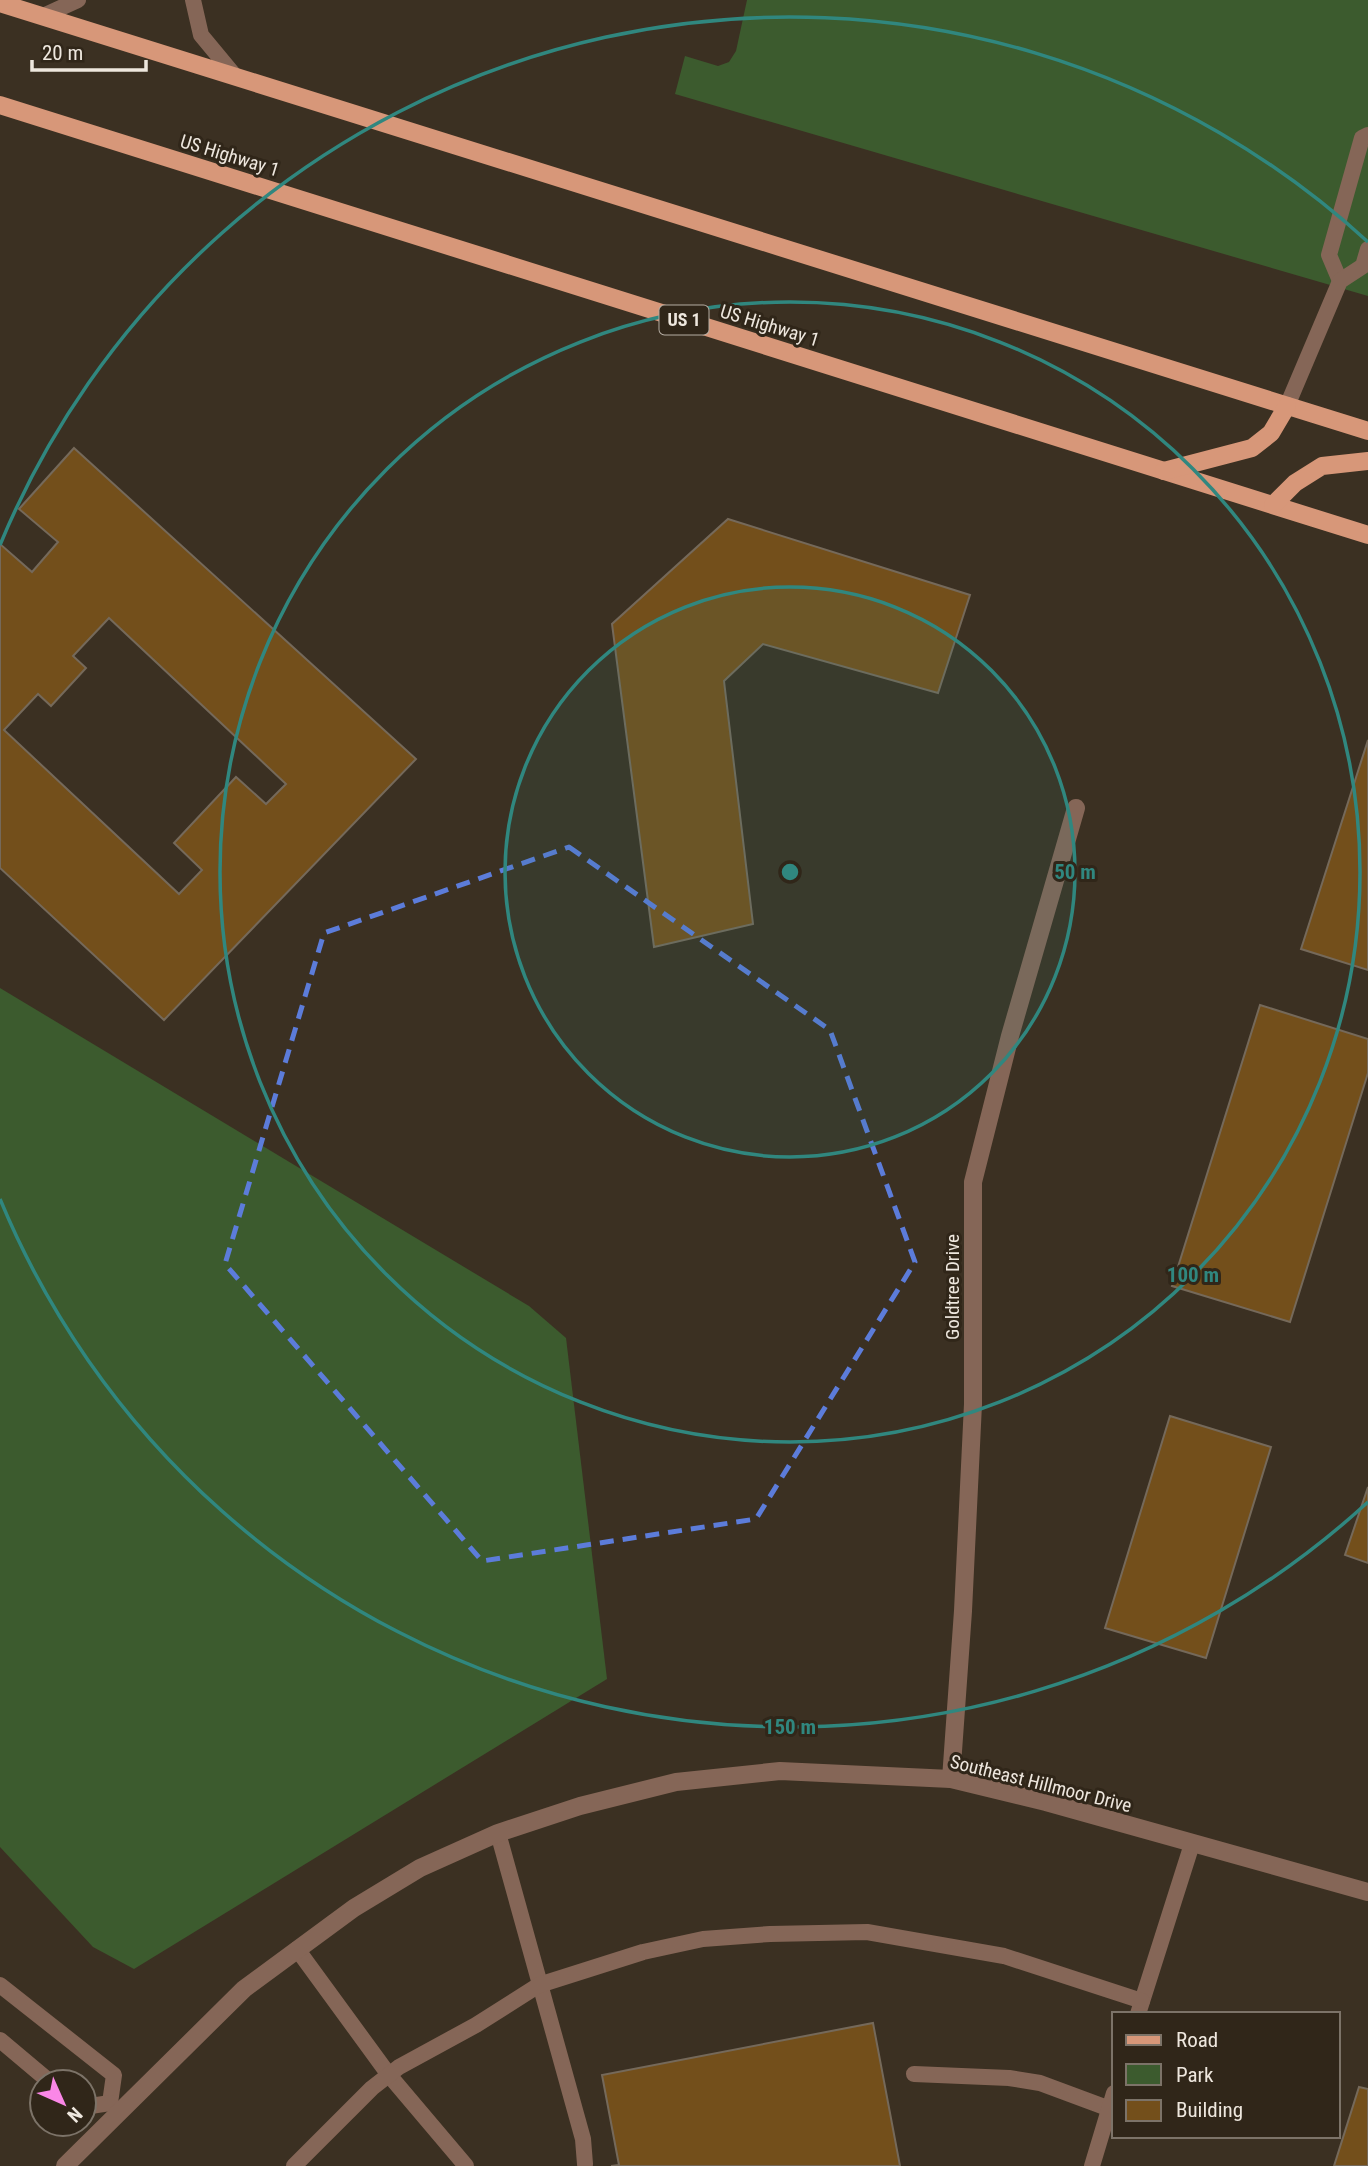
<svg xmlns="http://www.w3.org/2000/svg" width="1368" height="2166" font-family="'Roboto Condensed',sans-serif">
	<style>
		.green { fill: #3c5b2e }
		.building { fill: #734f1b; stroke: #75695a; stroke-width: 2; fill-rule: evenodd }
		.lines { fill: none; stroke-linecap: round; stroke-linejoin: round }
		.service { stroke: #856657; stroke-width: 16 }
		.minor { stroke: #856657; stroke-width: 18 }
		.tertiary { stroke: #856657; stroke-width: 18 }
		.primary { stroke: #d79779; stroke-width: 18 }
		.marked { fill: none; stroke: #5c7cda; stroke-width: 5; stroke-dasharray: 14 9; stroke-linejoin: round }
		.ring { fill: none; stroke: #30877f; stroke-width: 3.5 }
		.labels { text-anchor: middle; stroke-width: 6; stroke-linejoin: round; paint-order: stroke }
		.shield { fill: #302619; stroke: #b5ada3; stroke-width: 2 }
		.shield-label { font-size: 18px; font-weight: bold; fill: #eee7de }
		.street-label { font-size: 19px; fill: #eee7de; stroke: #302619 }
		.centre { fill: #30877f; stroke: #302619; stroke-width: 3.5 }
		.ring-label { font-size: 21px; text-anchor: middle; font-weight: bold; fill: #30877f; stroke: #302619; stroke-width: 6; stroke-linejoin: round; paint-order: stroke }
	</style>
	<rect width="100%" height="100%" fill="#3b3022"/>
	<g class="green">
		<path d="M747,0H1368V296L675,94L685,56L718,66L729,62L736,51Z"/>
		<path d="M0,988L529,1306L566,1338L607,1679L134,1969L93,1947L0,1847Z"/>
	</g>
	<g class="building">
		<path d="M74,448L416,759L164,1020L0,868V544L32,572L58,542L19,509ZM109,618L286,784L266,804L236,777L174,843L202,870L179,894L4,730L38,694L51,706L86,668L73,656Z"/>
		<path d="M728,519L970,595L938,693L763,644L724,681L753,924L654,947L612,624Z"/>
		<path d="M1368,740V970L1301,949Z"/>
		<path d="M1260,1005L1368,1039V1073L1290,1322L1172,1286Z"/>
		<path d="M1170,1416L1271,1447L1206,1658L1105,1628Z"/>
		<path d="M1368,1487V1563L1345,1555Z"/>
		<path d="M873,2023L900,2166H611L619,2165L602,2075Z"/>
		<path d="M1359,2087L1368,2089V2166H1334Z"/>
	</g>
	<g class="lines">
		<g class="service">
			<path d="M193,0L201,35L235,76"/>
			<path d="M43,16L78,0"/>
			<path d="M1340,281L1329,255L1362,138L1368,135"/>
			<path d="M1287,406L1340,281L1363,266L1368,249"/>
			<path d="M498,1833L583,2139L585,2164"/>
			<path d="M297,1949L389,2075L466,2166"/>
			<path d="M0,1985L114,2075L110,2103"/>
			<path d="M1138,2014L1192,1844"/>
			<path d="M0,2040L50,2082"/>
			<path d="M914,2074L1009,2078L1040,2083L1110,2109"/>
			<path d="M84,2107L110,2103"/>
			<path d="M294,2166L372,2088L399,2067L476,2025L539,1985L643,1952L703,1939L770,1934L867,1932L1004,1956L1142,2001"/>
			<path d="M1092,2166L1114,2093"/>
		</g>
		<path class="minor" d="M951,1779L963,1611L973,1404V1182L1010,1036L1076,808"/>
		<path class="tertiary" d="M65,2166L244,1989L354,1908L420,1868L498,1833L580,1806L676,1782L780,1771L951,1779L1046,1802L1368,1892"/>
		<g class="primary">
			<path d="M0,3L1368,431"/>
			<path d="M0,105L1368,535"/>
			<path d="M1164,471L1252,448L1271,433L1287,406"/>
			<path d="M1273,505L1295,483L1322,466L1368,461"/>
		</g>
	</g>
	<path class="marked" d="M569,847L830,1030L915,1262L756,1519L482,1561L225,1264L324,933Z"/>
	<circle cx="790" cy="872" r="285" fill="#30877f" fill-opacity=".12"/>
	<g class="ring">
		<circle cx="790" cy="872" r="285"/>
		<circle cx="790" cy="872" r="570"/>
		<path d="M1368 1502A855 855 0 0 1 0 1199M0 545A855 855 0 0 1 1368 242"/>
	</g>
	<g class="labels">
		<rect class="shield" x="659.5" y="305.5" width="49" height="29" rx="5"/>
		<g class="shield-label">
			<text x="684" y="326">US 1</text>
		</g>
		<g class="street-label">
			<text transform="translate(230 155) rotate(17)" y="7">US Highway 1</text>
			<text transform="translate(770 325) rotate(17)" y="7">US Highway 1</text>
			<text transform="translate(952 1287) rotate(-90)" y="7">Goldtree Drive</text>
			<text transform="translate(1041 1783) rotate(14)" y="7">Southeast Hillmoor Drive</text>
		</g>
	</g>
	<circle cx="790" cy="872" r="10" class="centre"/>
	<g class="ring-label">
		<text x="1075" y="879">50 m</text>
		<text x="1193" y="1282">100 m</text>
		<text x="790" y="1734">150 m</text>
	</g>
	<rect x="1112" y="2012" width="228" height="126" fill="#302619" stroke="#7c7368" stroke-width="2"/>
	<rect x="1126" y="2035" width="35" height="10" fill="#d79779" stroke="#7c7368" stroke-width="2"/>
	<text x="1176" y="2047" font-size="21" fill="#eee7de">Road</text>
	<rect x="1126" y="2064" width="35" height="21" fill="#3c5b2e" stroke="#7c7368" stroke-width="2"/>
	<text x="1176" y="2082" font-size="21" fill="#eee7de">Park</text>
	<rect x="1126" y="2100" width="35" height="21" fill="#734f1b" stroke="#7c7368" stroke-width="2"/>
	<text x="1176" y="2117" font-size="21" fill="#eee7de">Building</text>
	<g transform="translate(63 2103) rotate(135)"><circle r="33" fill="#302619" stroke="#7c7368" stroke-width="2"/>
	<path d="M0-5L12 26L0 18L-12 26Z" fill="#fa87e7"/>
	<text y="-10" font-size="19" font-weight="bold" text-anchor="middle" fill="#eee7de">N</text>
	</g>
	<path d="M32 60v10h114v-10" fill="none" stroke="#eee7de" stroke-width="3.5"/>
	<text x="42" y="60" font-size="21" fill="#eee7de" stroke="#302619" stroke-width="5" paint-order="stroke">20 m</text>
</svg>
